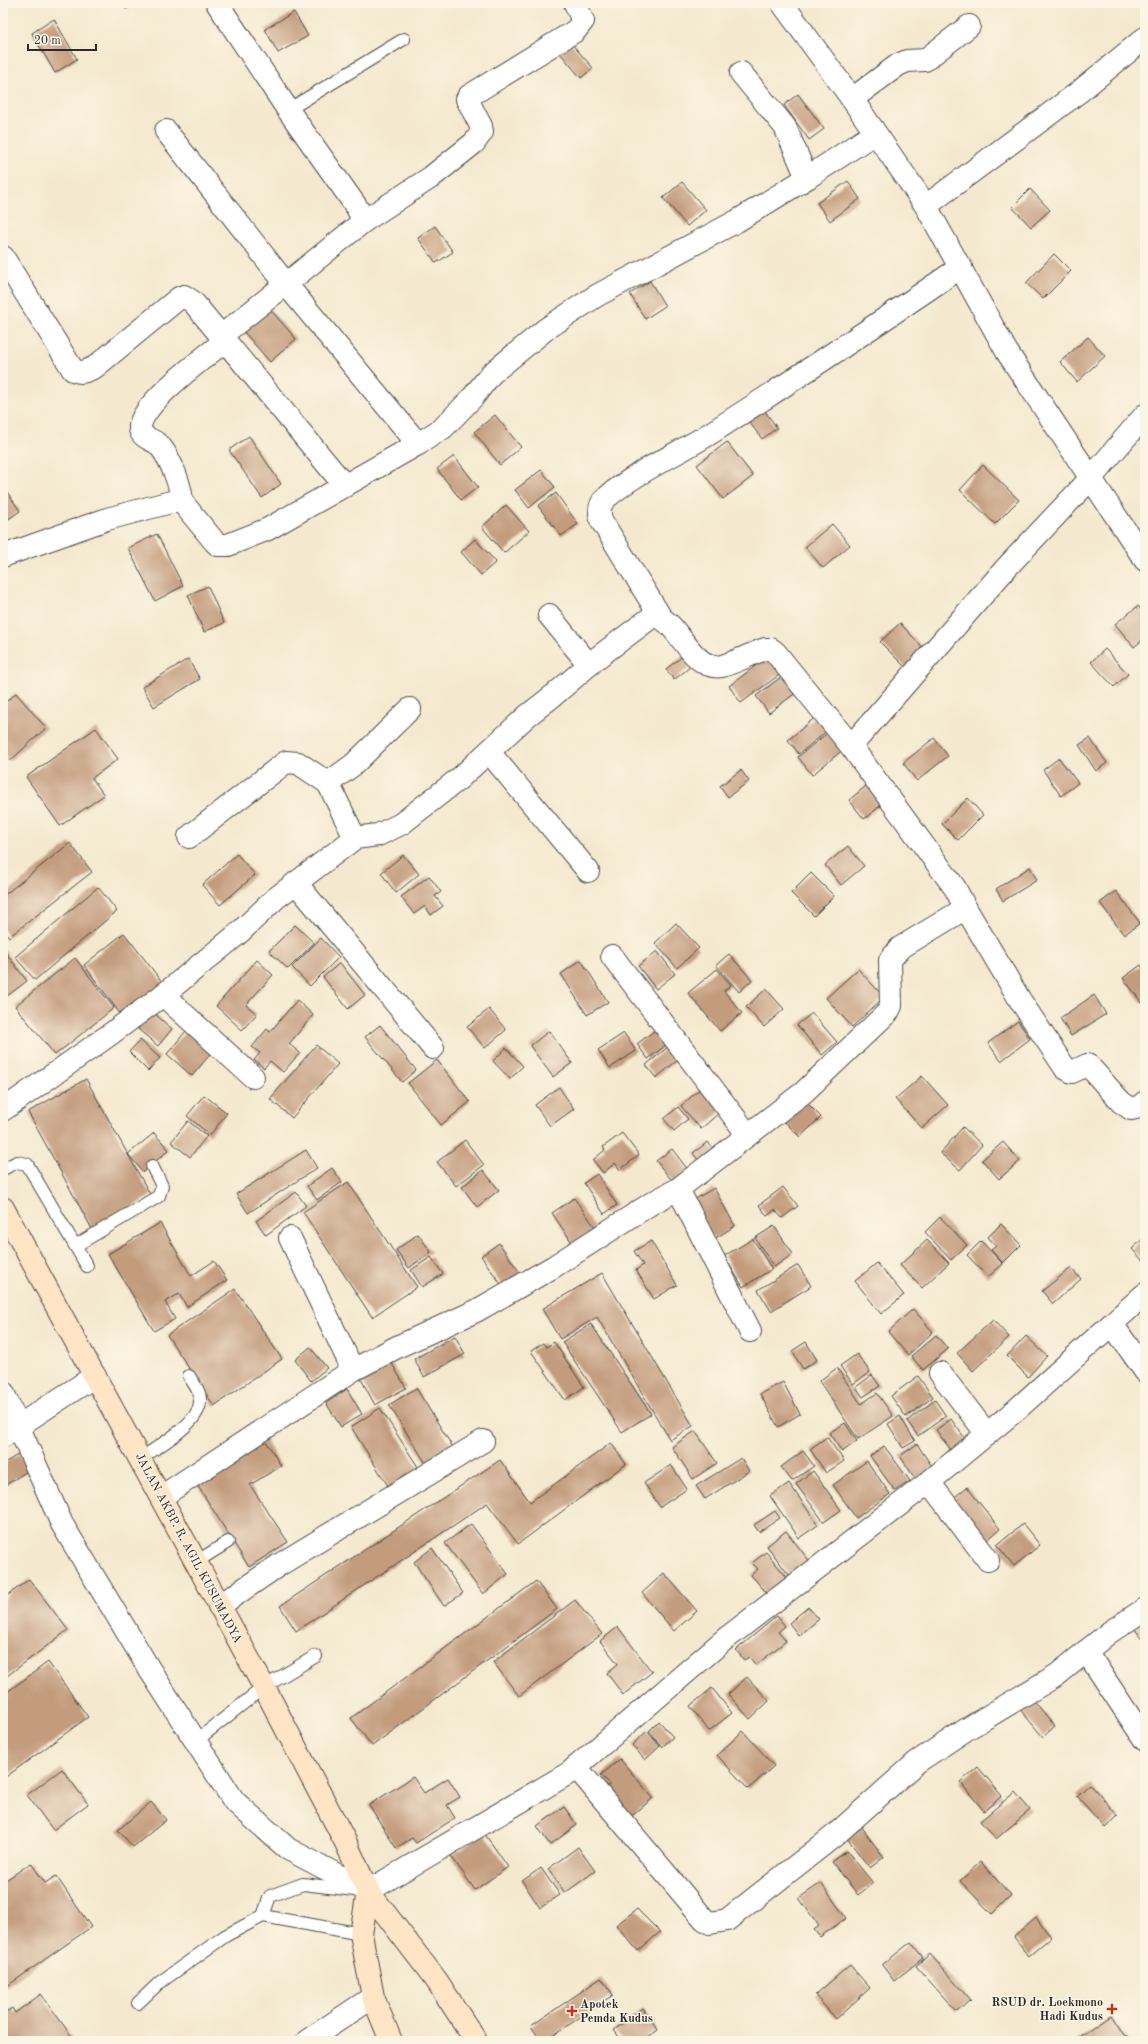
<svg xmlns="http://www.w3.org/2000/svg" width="1148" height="2044" font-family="'Old Standard TT',serif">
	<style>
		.building { fill: #c39c7e }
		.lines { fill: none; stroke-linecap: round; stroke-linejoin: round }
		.service-casing { stroke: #494844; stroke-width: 14 }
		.minor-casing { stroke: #494844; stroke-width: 24 }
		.secondary-casing { stroke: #494844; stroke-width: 24 }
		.service { stroke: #fff; stroke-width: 12 }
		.minor { stroke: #fff; stroke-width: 22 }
		.secondary { stroke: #ffe4c6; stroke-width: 22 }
		.poi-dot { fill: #c8321e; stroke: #fcf5e5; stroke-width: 1.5 }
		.labels { text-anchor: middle; stroke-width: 3; stroke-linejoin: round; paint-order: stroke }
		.street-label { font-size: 12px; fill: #2b2b2b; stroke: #fcf5e5 }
		.poi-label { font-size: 12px; font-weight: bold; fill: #2b2b2b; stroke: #fcf5e5; text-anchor: end }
	</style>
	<rect width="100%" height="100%" fill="#fcf5e5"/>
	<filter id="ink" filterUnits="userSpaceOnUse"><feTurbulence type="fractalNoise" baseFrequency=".025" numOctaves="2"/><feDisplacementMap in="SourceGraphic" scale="8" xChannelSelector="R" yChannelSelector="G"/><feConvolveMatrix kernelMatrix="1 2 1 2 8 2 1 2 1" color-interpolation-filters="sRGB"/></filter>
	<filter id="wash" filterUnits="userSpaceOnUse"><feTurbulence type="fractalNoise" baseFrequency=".012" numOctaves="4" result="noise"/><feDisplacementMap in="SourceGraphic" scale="16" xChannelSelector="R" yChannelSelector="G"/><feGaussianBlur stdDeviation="0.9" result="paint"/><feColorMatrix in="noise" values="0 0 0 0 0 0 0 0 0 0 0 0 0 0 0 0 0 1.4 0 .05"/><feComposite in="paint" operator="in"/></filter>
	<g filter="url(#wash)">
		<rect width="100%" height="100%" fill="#f4e9cf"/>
		<g id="blocks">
			<g class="building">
				<path d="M122,3H135L126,9Z"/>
				<path d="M294,12L308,36L278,53L265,29Z"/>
				<path d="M54,19L77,59L55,73L32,33Z"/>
				<path d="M571,43L593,68L581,78L560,53Z"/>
				<path d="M798,94L824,129L809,140L784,105Z"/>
				<path d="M848,181L860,199L830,221L817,203Z"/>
				<path d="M682,182L706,210L687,226L663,198Z"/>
				<path d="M1030,189L1050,210L1031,227L1012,207Z"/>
				<path d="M435,226L453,252L436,263L418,238Z"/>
				<path d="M1054,254L1071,271L1043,299L1026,283Z"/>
				<path d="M650,281L665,306L645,319L630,294Z"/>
				<path d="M269,308L296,339L270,362L243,331Z"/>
				<path d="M1088,337L1105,356L1077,382L1060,362Z"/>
				<path d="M762,407L777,428L762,439L747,419Z"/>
				<path d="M495,415L521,447L500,465L474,432Z"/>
				<path d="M249,436L281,484L262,498L229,450Z"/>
				<path d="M727,442L753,476L723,499L697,465Z"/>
				<path d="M454,456L478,487L461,500L437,469Z"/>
				<path d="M983,465L1019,500L995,524L960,490Z"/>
				<path d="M541,470L555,487L529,508L515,490Z"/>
				<path d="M3,486L20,511L3,523Z"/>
				<path d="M556,493L578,524L561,536L538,506Z"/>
				<path d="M506,505L529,531L504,553L482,527Z"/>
				<path d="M832,524L850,545L823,568L805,547Z"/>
				<path d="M157,534L183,586L155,601L128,548Z"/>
				<path d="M475,539L496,562L481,575L461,552Z"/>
				<path d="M208,586L224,623L204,632L188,595Z"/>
				<path d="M1138,606L1145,615V638L1134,647L1115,624Z"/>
				<path d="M900,623L926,651L907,669L880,642Z"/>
				<path d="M1105,649L1128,674L1114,687L1091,662Z"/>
				<path d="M688,652L696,662L674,680L666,669Z"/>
				<path d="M770,655L783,672L741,703L729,686Z"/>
				<path d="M188,659L200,679L154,707L142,687Z"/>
				<path d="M785,674L798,691L769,713L756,696Z"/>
				<path d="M16,693L46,728L10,761L3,753V696L7,701Z"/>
				<path d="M817,716L828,730L799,754L788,740Z"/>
				<path d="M96,728L118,759L92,778L104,795L60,826L26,777Z"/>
				<path d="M831,730L845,748L812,775L798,757Z"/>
				<path d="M934,738L948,756L917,781L903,763Z"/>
				<path d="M1090,738L1107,763L1096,771L1079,745Z"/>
				<path d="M1059,758L1078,783L1061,796L1043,770Z"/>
				<path d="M741,770L749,781L728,797L720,786Z"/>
				<path d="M873,780L889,799L864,819L849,800Z"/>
				<path d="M968,798L983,815L958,840L942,824Z"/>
				<path d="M70,843L92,872L9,937L3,929V896Z"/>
				<path d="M848,846L864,866L841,885L825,865Z"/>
				<path d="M237,854L255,875L220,905L202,885Z"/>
				<path d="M403,855L419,874L396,893L381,873Z"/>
				<path d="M1030,867L1037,880L1003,901L996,889Z"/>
				<path d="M811,873L834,896L814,916L791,893Z"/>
				<path d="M429,876L441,892L435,896L443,906L431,915L425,906L414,914L401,897Z"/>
				<path d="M98,887L117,911L35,980L15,957Z"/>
				<path d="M1116,891L1140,923L1124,935L1100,903Z"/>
				<path d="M676,923L699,948L677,968L655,943Z"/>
				<path d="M295,925L314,943L288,969L269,951Z"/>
				<path d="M124,933L163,983L121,1015L84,965Z"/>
				<path d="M321,938L339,957L310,986L292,967Z"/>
				<path d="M3,949L27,981L3,999Z"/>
				<path d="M657,951L675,974L656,989L638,966Z"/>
				<path d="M729,954L752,980L739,992L716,965Z"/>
				<path d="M75,958L114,1008L55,1055L15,1006Z"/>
				<path d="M257,960L273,975L246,1005L257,1014L242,1030L216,1006Z"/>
				<path d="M581,960L608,1002L587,1015L561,974Z"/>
				<path d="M340,963L365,995L348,1009L323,977Z"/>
				<path d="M1141,965L1145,971V1002L1142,1003L1123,978Z"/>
				<path d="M717,969L731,985L724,991L742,1013L720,1031L688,993Z"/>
				<path d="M858,969L884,997L852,1027L826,998Z"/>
				<path d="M766,989L784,1009L764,1027L746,1007Z"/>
				<path d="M1094,995L1106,1014L1071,1036L1060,1018Z"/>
				<path d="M297,1000L313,1015L289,1044L300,1053L283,1072L270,1061L264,1068L254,1060L260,1053L252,1047L267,1029L270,1032Z"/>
				<path d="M489,1009L506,1030L485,1048L467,1027Z"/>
				<path d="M153,1012L172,1029L158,1046L138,1029Z"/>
				<path d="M812,1013L837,1042L822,1055L797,1025Z"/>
				<path d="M1018,1021L1030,1039L1001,1061L988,1043Z"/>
				<path d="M380,1025L416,1070L402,1082L365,1037Z"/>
				<path d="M659,1027L670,1042L648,1059L637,1044Z"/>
				<path d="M186,1031L212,1052L192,1076L167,1054Z"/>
				<path d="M549,1031L572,1063L553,1077L530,1046Z"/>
				<path d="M624,1033L636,1051L610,1068L598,1050Z"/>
				<path d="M140,1040L160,1058L148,1071L129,1052Z"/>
				<path d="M316,1045L338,1064L292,1118L270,1099Z"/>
				<path d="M669,1046L679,1059L656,1078L646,1065Z"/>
				<path d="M506,1048L523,1066L510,1079L493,1061Z"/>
				<path d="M437,1060L470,1102L441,1125L408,1083Z"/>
				<path d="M922,1076L948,1105L922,1128L895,1099Z"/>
				<path d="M86,1079L151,1196L92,1229L28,1112Z"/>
				<path d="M559,1087L574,1109L550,1126L535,1105Z"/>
				<path d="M702,1087L722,1110L701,1129L681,1106Z"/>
				<path d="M204,1095L227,1113L210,1135L187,1116Z"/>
				<path d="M803,1099L821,1117L800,1137L782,1119Z"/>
				<path d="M678,1107L688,1119L674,1131L664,1119Z"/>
				<path d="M188,1121L207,1136L190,1157L171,1142Z"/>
				<path d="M963,1127L982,1145L960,1170L940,1153Z"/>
				<path d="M154,1133L169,1150L143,1172L128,1154Z"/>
				<path d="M622,1133L639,1155L620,1170L615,1163L603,1173L593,1160L605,1150L603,1147Z"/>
				<path d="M465,1140L484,1165L456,1186L437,1162Z"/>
				<path d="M708,1142L717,1155L702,1166L693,1153Z"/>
				<path d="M1003,1142L1020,1161L999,1179L982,1160Z"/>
				<path d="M672,1149L689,1171L674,1183L656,1161Z"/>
				<path d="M306,1150L317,1168L248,1213L236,1194Z"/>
				<path d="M332,1168L342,1182L317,1200L307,1186Z"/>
				<path d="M483,1170L499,1190L477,1207L462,1187Z"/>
				<path d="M597,1174L617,1205L604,1214L584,1183Z"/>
				<path d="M348,1182L417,1287L372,1317L303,1212Z"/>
				<path d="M783,1187L798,1206L782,1218L775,1210L767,1216L759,1205Z"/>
				<path d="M714,1188L735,1226L714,1239L692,1201Z"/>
				<path d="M296,1192L306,1206L266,1235L256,1221Z"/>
				<path d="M574,1198L598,1231L575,1247L552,1213Z"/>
				<path d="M940,1217L967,1245L951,1260L925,1232Z"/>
				<path d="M160,1223L191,1276L214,1261L227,1280L187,1307L179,1294L165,1302L175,1319L154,1331L108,1254Z"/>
				<path d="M1001,1224L1021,1245L1003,1263L991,1250L996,1246L988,1237Z"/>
				<path d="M774,1226L793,1254L774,1267L755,1238Z"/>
				<path d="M418,1234L431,1252L409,1268L396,1250Z"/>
				<path d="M1145,1237V1263L1132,1249Z"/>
				<path d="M753,1239L772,1269L743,1287L724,1256Z"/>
				<path d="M927,1240L949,1263L922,1288L900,1265Z"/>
				<path d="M651,1241L677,1285L654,1299L636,1270L643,1265L634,1251Z"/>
				<path d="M981,1241L1003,1264L988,1277L967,1255Z"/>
				<path d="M499,1243L521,1274L503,1287L481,1256Z"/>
				<path d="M431,1257L443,1274L422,1287L411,1270Z"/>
				<path d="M877,1263L904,1295L881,1314L855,1281Z"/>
				<path d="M798,1265L811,1286L771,1311L758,1290Z"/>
				<path d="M1071,1268L1081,1279L1053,1304L1042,1291Z"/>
				<path d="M602,1273L693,1426L670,1440L597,1317L560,1339L542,1309Z"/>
				<path d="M235,1289L282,1359L214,1406L167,1335Z"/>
				<path d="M913,1309L933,1332L908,1355L888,1332Z"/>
				<path d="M993,1320L1009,1337L973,1371L957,1353Z"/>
				<path d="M591,1324L651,1414L622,1432L562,1342Z"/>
				<path d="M936,1335L948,1349L923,1370L911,1356Z"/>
				<path d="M455,1336L465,1354L424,1377L414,1359Z"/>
				<path d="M1026,1336L1047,1356L1028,1377L1007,1356Z"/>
				<path d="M554,1342L584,1387L565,1400L531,1351L543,1343L546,1347Z"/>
				<path d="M806,1342L817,1360L803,1369L792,1351Z"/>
				<path d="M310,1347L327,1368L311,1381L295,1360Z"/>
				<path d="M857,1354L870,1372L853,1384L840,1366Z"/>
				<path d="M391,1362L406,1388L375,1405L361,1379Z"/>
				<path d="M837,1368L861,1404L877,1393L893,1416L858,1439L819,1381Z"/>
				<path d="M872,1375L880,1386L863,1397L856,1387Z"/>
				<path d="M918,1376L933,1397L906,1417L891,1396Z"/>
				<path d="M783,1382L800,1414L778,1427L760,1394Z"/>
				<path d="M416,1388L454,1449L427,1465L389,1405Z"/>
				<path d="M347,1389L362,1414L341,1427L326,1403Z"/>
				<path d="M935,1400L946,1416L918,1436L907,1421Z"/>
				<path d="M380,1408L420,1470L390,1489L351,1427Z"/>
				<path d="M900,1416L915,1441L903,1448L888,1424Z"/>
				<path d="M951,1419L969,1444L954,1454L936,1430Z"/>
				<path d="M845,1423L857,1441L842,1452L829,1433Z"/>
				<path d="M695,1431L717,1463L693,1479L672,1447Z"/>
				<path d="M827,1437L844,1461L826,1473L810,1449Z"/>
				<path d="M266,1441L281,1466L250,1485L288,1542L249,1567L196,1483Z"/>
				<path d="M611,1443L626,1464L518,1544L487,1503L296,1631L280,1606L500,1460L530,1502Z"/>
				<path d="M917,1444L933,1468L916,1480L900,1456Z"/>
				<path d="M884,1446L910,1481L895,1491L870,1456Z"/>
				<path d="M803,1451L814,1466L792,1481L781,1467Z"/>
				<path d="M19,1454L29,1470L4,1486L3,1464Z"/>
				<path d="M741,1458L749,1471L705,1499L696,1486Z"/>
				<path d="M867,1461L890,1494L856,1518L833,1485Z"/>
				<path d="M671,1465L687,1489L660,1507L644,1483Z"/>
				<path d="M813,1471L841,1510L824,1522L796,1484Z"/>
				<path d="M789,1483L818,1525L799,1538L770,1496Z"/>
				<path d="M967,1487L1000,1529L985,1542L951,1500Z"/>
				<path d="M775,1511L780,1518L759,1532L754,1525Z"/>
				<path d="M471,1524L508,1574L483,1594L445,1543Z"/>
				<path d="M1023,1524L1040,1545L1014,1566L997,1545Z"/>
				<path d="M786,1531L811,1563L792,1579L767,1546Z"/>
				<path d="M432,1548L463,1593L444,1606L414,1562Z"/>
				<path d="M766,1552L790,1581L770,1597L751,1575L758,1569L752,1563Z"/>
				<path d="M664,1573L697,1611L674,1631L642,1593Z"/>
				<path d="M29,1579L68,1630L3,1679V1599Z"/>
				<path d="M536,1581L557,1609L372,1746L351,1718Z"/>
				<path d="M575,1600L602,1634L519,1696L493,1662Z"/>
				<path d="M808,1607L819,1619L799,1636L789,1623Z"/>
				<path d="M777,1616L785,1626L778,1632L786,1641L756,1665L749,1657L744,1660L736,1650Z"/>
				<path d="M1145,1617V1642L1133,1627Z"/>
				<path d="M618,1627L652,1672L623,1695L607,1673L618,1664L600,1641Z"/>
				<path d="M48,1662L88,1717L3,1779V1695Z"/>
				<path d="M747,1677L769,1701L750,1719L728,1694Z"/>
				<path d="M712,1688L732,1713L709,1731L690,1706Z"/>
				<path d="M1030,1696L1055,1726L1043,1737L1018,1707Z"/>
				<path d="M659,1721L673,1737L662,1747L649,1731Z"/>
				<path d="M647,1731L660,1746L645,1760L632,1745Z"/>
				<path d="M743,1731L774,1766L748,1789L717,1755Z"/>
				<path d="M620,1759L653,1798L627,1820L602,1790L610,1784L601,1775Z"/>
				<path d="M978,1767L1002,1796L984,1811L960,1782Z"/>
				<path d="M62,1769L88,1804L53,1830L27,1795Z"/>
				<path d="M413,1777L424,1793L448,1778L460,1797L447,1805L455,1818L416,1843L412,1838L396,1848L369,1805Z"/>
				<path d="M1090,1784L1118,1816L1105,1828L1077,1796Z"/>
				<path d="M1015,1792L1030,1810L996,1839L980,1821Z"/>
				<path d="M151,1802L166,1820L133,1847L118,1830Z"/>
				<path d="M564,1807L577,1825L550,1845L537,1826Z"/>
				<path d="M860,1826L884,1857L870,1868L846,1837Z"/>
				<path d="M484,1833L508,1867L475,1890L451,1856Z"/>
				<path d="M578,1847L595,1871L565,1893L548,1869Z"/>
				<path d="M847,1851L873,1883L858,1895L832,1862Z"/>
				<path d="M980,1862L1011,1895L992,1914L960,1881Z"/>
				<path d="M31,1863L45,1883L56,1876L91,1927L3,1989V1882Z"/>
				<path d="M541,1868L560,1895L540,1908L522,1881Z"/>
				<path d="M821,1883L846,1918L820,1937L814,1930L819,1926L799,1898Z"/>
				<path d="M637,1909L660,1932L638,1951L616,1925Z"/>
				<path d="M1036,1918L1051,1937L1029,1956L1014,1937Z"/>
				<path d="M911,1942L923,1958L894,1981L882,1965Z"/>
				<path d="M930,1954L970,2000L957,2012L916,1966Z"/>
				<path d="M850,1965L870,1988L836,2019L815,1995Z"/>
				<path d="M601,1978L613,1995L545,2041H541L531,2026Z"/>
				<path d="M41,1994L75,2041H3V2014L12,2008L15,2013Z"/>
				<path d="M643,2008L658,2030L643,2041H622L614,2030Z"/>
				<path d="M1112,2015L1129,2041H1074Z"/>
			</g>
		</g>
	</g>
	<g filter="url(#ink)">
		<use href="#blocks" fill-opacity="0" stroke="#494844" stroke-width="1"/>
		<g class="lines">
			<defs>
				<g id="service">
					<path d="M288,110L404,39"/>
					<path d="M3,1169L17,1162L27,1164L87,1266"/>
					<path d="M75,1246L159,1196L162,1186L152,1166"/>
					<path d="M140,1459C157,1447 199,1424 200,1402C201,1392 194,1384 189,1376"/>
					<path d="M196,1562L228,1542"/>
					<path d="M196,1741L264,1687L316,1656"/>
					<path d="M263,1916L270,1896L303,1884L355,1890"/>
					<path d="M138,2003L159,1983L225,1936L263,1916L361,1934"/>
				</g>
				<g id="minor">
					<path d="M782,3L852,99L926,206L1007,352L1145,560"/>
					<path d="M741,73L785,127L807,178"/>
					<path d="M852,99L898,65L907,61L925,60L969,26"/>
					<path d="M166,131L286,284L364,221L356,206L288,110L217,3"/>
					<path d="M926,206L1079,92L1145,38"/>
					<path d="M364,221L430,178L474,143L482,132L481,126L469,103L467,99L469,96L575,31L583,21L575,3"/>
					<path d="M3,257L73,370C81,374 87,371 95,367L179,298L184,296L193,302L345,486"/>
					<path d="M221,336L286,284L418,444"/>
					<path d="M182,502C181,485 171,460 160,446C154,439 145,440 141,432C130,411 209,354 225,341"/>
					<path d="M3,556L107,519L171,502H182L214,541L218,545H228L268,529L418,444L443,428L473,397L491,374L546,329L596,296L737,221L807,178L875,133"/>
					<path d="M549,615L589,665"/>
					<path d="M660,616L601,520C599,511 599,504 606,498C637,471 680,453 714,431C797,378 879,323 961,267"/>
					<path d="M489,752L588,871"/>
					<path d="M189,837L286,762L298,763L328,783"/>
					<path d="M355,838L328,783L353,765L410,709"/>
					<path d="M296,883L433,1048"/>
					<path d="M965,907L1020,1000L1065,1068L1072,1072L1087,1065L1089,1066L1121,1102L1131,1109L1139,1107L1145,1102"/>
					<path d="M612,956L748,1135"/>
					<path d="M163,995L253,1077"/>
					<path d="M3,1110L112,1033L163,995L239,933L276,898L355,838L378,835L401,824L460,778L527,716L554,695L597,658L653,616C678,617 690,672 722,666C736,662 751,654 765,649H771L775,652L851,746L1007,567L1091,478L1145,415"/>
					<path d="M678,1189L750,1331"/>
					<path d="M290,1238L353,1370"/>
					<path d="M1112,1324L1145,1371"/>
					<path d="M940,1373L987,1434"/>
					<path d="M3,1392L62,1524L148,1667L234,1801L288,1849L368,1891L569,1773L724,1640L929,1482L1016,1410L1145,1294"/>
					<path d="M3,1436L95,1376"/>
					<path d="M929,1482L988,1560"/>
					<path d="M161,1497L353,1370L399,1346L476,1311L553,1267L652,1203L678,1189L804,1092L888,1012L891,1006L890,960L900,948L956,914L965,907L955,888L851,746"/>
					<path d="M219,1606L279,1565L483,1441"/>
					<path d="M1086,1651L1145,1740"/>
					<path d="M576,1767L704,1919L710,1923L727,1920L834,1836L917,1762L967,1729L1057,1675L1110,1632L1145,1609"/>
					<path d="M307,2041L373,1997"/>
				</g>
				<g id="secondary">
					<path d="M3,1208L264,1687L346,1843L368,1891L437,1981L476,2041"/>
					<path d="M368,1891L361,1934L373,1997L391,2041"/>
				</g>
			</defs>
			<use href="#service" class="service-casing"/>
			<use href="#minor" class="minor-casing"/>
			<use href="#secondary" class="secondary-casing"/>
			<use href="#service" class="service"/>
			<use href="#minor" class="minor"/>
			<use href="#secondary" class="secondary"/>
		</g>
	</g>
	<g class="poi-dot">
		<path d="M1110 2003h4v4h4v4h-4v4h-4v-4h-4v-4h4z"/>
		<path d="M570 2005h4v4h4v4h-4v4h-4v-4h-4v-4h4z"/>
	</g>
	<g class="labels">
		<g class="street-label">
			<text transform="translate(189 1548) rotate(62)" y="4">JALAN AKBP. R. AGIL KUSUMADYA</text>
		</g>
		<g class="poi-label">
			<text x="1103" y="2006">RSUD dr. Loekmono<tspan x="1103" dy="14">Hadi Kudus</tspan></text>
			<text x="580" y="2008" text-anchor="start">Apotek<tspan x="580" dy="14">Pemda Kudus</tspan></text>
		</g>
	</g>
	<rect width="1148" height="2044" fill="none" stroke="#fcf5e5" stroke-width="16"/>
	<path d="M28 44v6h68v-6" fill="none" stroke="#2b2b2b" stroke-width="2"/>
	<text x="34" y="44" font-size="12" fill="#2b2b2b" stroke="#fcf5e5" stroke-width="3" paint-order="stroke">20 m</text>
</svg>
